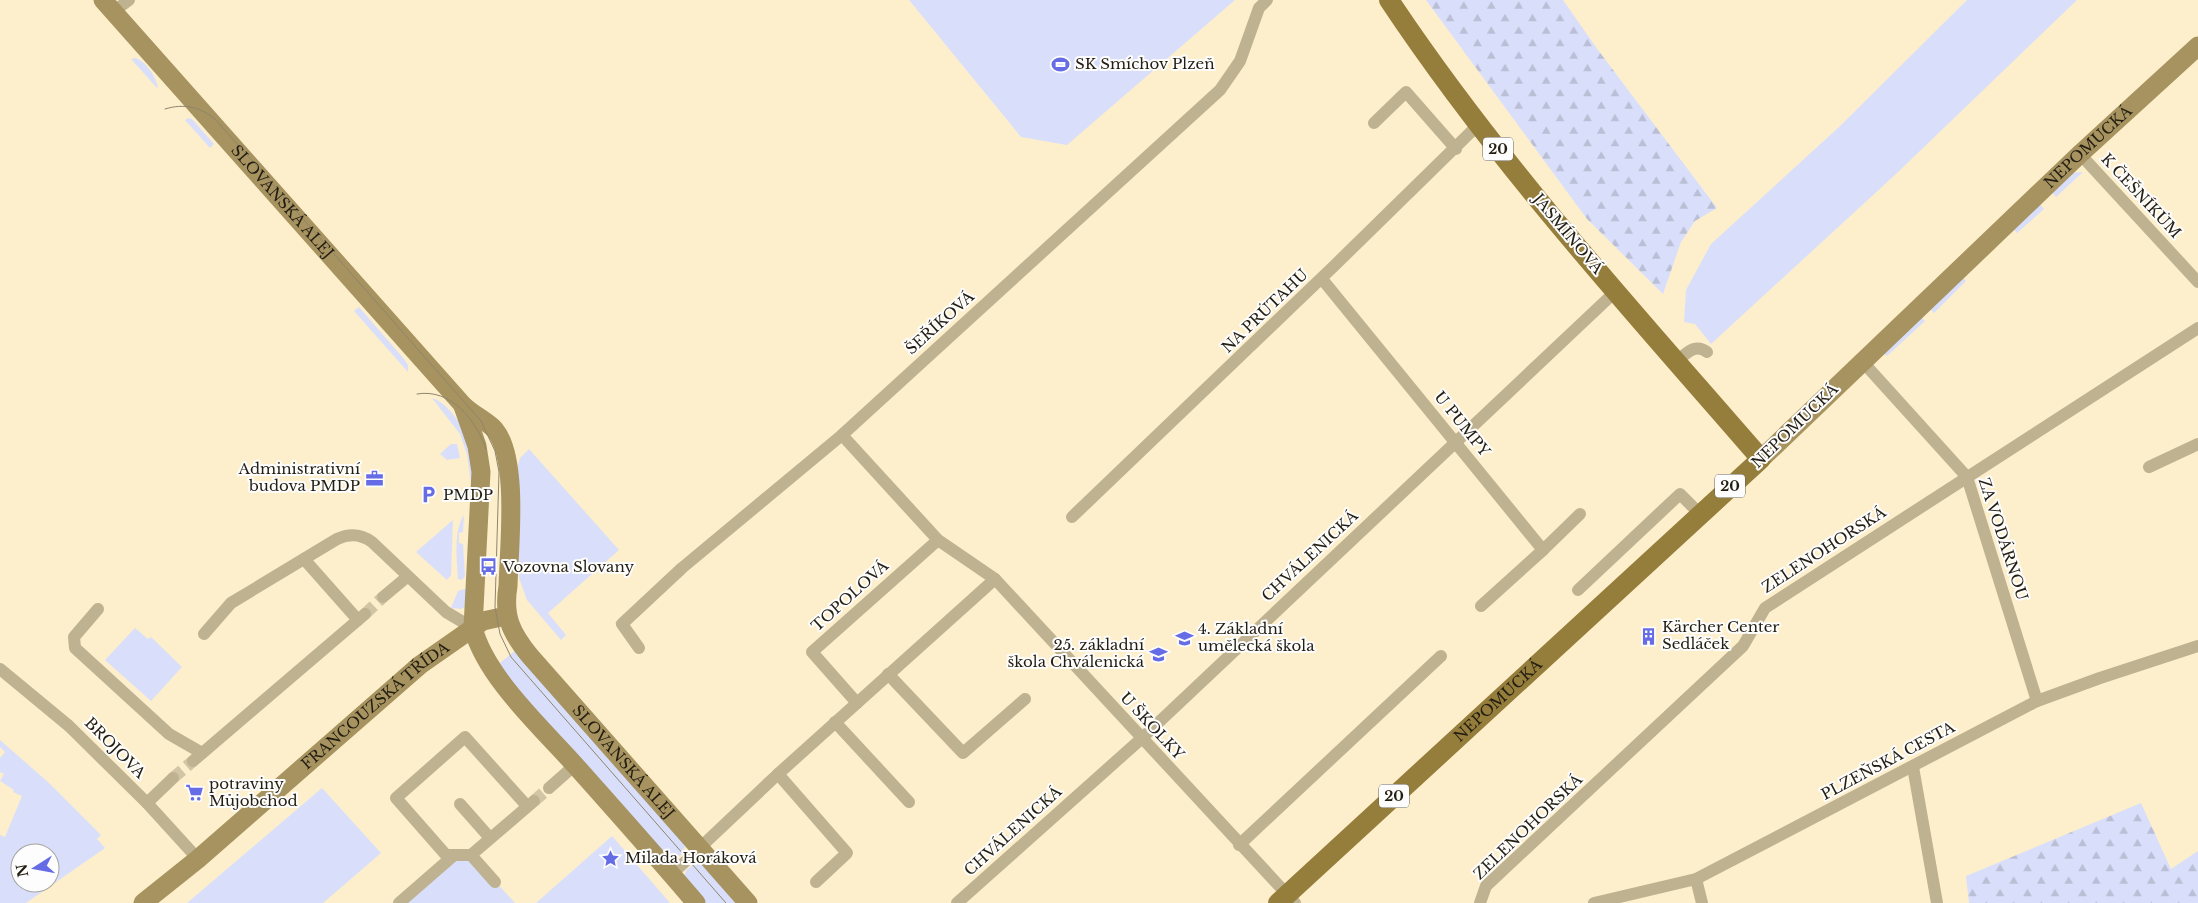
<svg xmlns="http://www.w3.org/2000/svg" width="2198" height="903" font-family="'Libre Baskerville',serif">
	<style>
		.green { fill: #d9dffb; fill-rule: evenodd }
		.forest { fill: url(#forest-firs) }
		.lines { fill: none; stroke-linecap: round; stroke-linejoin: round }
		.street-tunnel { stroke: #d1c5a6; stroke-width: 12; stroke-dasharray: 12 6; stroke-linecap: butt }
		.street { stroke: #bfb291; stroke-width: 12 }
		.secondary { stroke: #a79360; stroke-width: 19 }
		.primary { stroke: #957d3b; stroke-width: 20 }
		.tram { stroke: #8f856d; stroke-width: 1 }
		.labels { text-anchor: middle; stroke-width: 4; stroke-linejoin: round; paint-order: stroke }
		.shield { fill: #fdfdfd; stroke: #646158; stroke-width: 1 }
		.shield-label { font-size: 14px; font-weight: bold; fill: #231e11 }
		.poi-label { font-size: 15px; fill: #231e11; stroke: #fdfdfd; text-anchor: start }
		.street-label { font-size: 15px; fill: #231e11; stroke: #fdfdfd }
	</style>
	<defs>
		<pattern id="forest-firs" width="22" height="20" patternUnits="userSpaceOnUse" patternTransform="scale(1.25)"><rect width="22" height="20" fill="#d9dffb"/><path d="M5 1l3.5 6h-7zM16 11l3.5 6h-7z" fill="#babfd6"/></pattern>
	</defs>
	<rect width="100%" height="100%" fill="#fdefcb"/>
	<g class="green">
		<path d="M909,0H1235L1067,145L1021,137Z"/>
		<path d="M1967,0H2077L1896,174L1711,344L1695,324L1684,322L1686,290L1711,244L1839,127Z"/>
		<path d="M135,58C146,61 157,78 158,89L131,59Z"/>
		<path d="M188,118L192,119L214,144L210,148L185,120Z"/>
		<path d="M2083,172L2056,197L2051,191L2070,173Z"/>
		<path d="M2038,202L2044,209L2017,233L2011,227Z"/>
		<path d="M1960,275L1966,281L1934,313L1928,307Z"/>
		<path d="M359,307L404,359L408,365V372L354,311Z"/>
		<path d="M1919,315L1925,321L1887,356L1881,351Z"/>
		<path d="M432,398C450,403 469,435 473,452C475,464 473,479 472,491L467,454L460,434Z"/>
		<path d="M451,444H457L460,458L447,460L440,454Z"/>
		<path d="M529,449L619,550L548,613L566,635L561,640L527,600L519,578L518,465L520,458Z"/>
		<path d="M464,515L463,532L459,533V543L463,544L465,576L462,580L458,579C457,560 453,532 464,515Z"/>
		<path d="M453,520L451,575L447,580L416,552Z"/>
		<path d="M464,589H470L468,605L461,609L451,608L458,591Z"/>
		<path d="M135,628L148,639L151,637L182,667L151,701L105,660Z"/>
		<path d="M516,650L684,840L685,847L681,855L667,860L496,666Z"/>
		<path d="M0,740L49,783L101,835L97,839L105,848L26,903H0V835L5,837L22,796L13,792L14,790L0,781L4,774L0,772V758L5,752L0,747ZM20,853H50V883H20Z"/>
		<path d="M322,788L381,853L323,903H187Z"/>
		<path d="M612,836L670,903H536Z"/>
		<path d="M471,855L515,903H399L453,856Z"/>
		<path d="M698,862L705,863L740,903H701L683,878L687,869Z"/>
	</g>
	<g class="forest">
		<path d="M1426,0H1563L1598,50L1717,208L1695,221L1681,242L1663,294L1587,219Z"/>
		<path d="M2141,803L2171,869L2198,851V903H1969L1966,876Z"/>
	</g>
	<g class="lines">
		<g class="street-tunnel">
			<path d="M365,614L383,597"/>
			<path d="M173,778L193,761"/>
			<path d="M534,801L549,788"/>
		</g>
		<g class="street">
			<path d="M113,12L129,0"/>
			<path d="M1374,123L1406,92L1456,149"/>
			<path d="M2080,154L2198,282"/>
			<path d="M1322,279L1543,550L1580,514"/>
			<path d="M1677,361C1687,353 1695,343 1707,352"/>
			<path d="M1862,361L1967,477L2037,701"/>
			<path d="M842,435L938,540L995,579L1295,903"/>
			<path d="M2149,467L2198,444"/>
			<path d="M1072,517L1333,267L1478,125"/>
			<path d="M304,559L358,620"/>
			<path d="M1578,590L1680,494L1700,514"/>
			<path d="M383,597L407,577"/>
			<path d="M1481,606L1543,550"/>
			<path d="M98,609L74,637L75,648L169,734L202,753"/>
			<path d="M204,634L231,603L337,539C350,533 361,534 372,542L446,612L473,628"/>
			<path d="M639,648L622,624L682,568L842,435L1220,90L1240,61L1259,8L1267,0"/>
			<path d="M0,669L69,726L147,803L198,859"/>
			<path d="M888,674L963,753L1025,699"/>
			<path d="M857,703L812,652L938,540"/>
			<path d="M835,722L909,802"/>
			<path d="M193,761L365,614"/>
			<path d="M1913,767L1937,903"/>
			<path d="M778,774L847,853L816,882"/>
			<path d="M549,788L575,765"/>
			<path d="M147,803L173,778"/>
			<path d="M460,804L490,838"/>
			<path d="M527,806L465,737L396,798L446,855H471L534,801"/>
			<path d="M1239,845L1441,656"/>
			<path d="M471,855L495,882"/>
			<path d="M671,875L778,774L995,579"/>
			<path d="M1696,879L1702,903"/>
			<path d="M399,903L453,856"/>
			<path d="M957,903L1141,739L1616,291"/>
			<path d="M1480,903L1486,886L1743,646L1765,608L2198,328"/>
			<path d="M1594,903L1696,879L2037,701L2100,678L2198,646"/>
		</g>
		<g class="secondary">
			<path id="s1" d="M103,0L462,404C471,414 489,422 495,430C519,459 509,548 508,586C503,616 511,633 530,656L748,903"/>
			<path d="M463,406L477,446L481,472L473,628C486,677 540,726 574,764C615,810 656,856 696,903"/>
			<path id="s2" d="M1761,459L2080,154L2198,46"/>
			<path id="s3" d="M143,903L198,859L420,665L483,621L506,616"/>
		</g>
		<path class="primary" id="s4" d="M1278,903L1761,459C1632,310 1498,164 1389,0"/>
		<g class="tram">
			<path d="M165,109C184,103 201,107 216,120L481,421L495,451L499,472L495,607L500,634L511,657L726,903"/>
			<path d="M417,394C451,388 476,420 486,449"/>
		</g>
	</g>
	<defs>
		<symbol id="stadium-bare" viewBox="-9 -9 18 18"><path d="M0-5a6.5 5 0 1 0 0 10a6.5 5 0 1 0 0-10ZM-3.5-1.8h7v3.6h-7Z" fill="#656ce5" stroke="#fdfdfd" stroke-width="2.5" paint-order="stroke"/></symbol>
		<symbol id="office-bare" viewBox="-9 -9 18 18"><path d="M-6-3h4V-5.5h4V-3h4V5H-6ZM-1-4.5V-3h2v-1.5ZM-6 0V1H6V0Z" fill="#656ce5" stroke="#fdfdfd" stroke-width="2.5" paint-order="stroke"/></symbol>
		<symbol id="parking-bare" viewBox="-9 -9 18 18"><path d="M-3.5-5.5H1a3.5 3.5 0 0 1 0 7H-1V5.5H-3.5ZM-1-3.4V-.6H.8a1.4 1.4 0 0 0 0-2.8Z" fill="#656ce5" stroke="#fdfdfd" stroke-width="2.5" paint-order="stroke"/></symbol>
		<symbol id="bus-bare" viewBox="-9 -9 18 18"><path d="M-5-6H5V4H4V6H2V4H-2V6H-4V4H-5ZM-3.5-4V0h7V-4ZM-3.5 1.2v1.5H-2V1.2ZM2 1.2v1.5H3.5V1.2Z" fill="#656ce5" stroke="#fdfdfd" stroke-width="2.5" paint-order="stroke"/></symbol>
		<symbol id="building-bare" viewBox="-9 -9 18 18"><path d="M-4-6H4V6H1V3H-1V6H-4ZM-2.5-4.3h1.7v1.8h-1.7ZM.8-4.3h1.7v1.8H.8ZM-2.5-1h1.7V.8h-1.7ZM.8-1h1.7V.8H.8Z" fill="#656ce5" stroke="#fdfdfd" stroke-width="2.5" paint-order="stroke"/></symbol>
		<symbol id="school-bare" viewBox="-9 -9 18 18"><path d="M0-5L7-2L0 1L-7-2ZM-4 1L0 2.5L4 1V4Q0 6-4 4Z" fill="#656ce5" stroke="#fdfdfd" stroke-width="2.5" paint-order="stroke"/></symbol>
		<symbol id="supermarket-bare" viewBox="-9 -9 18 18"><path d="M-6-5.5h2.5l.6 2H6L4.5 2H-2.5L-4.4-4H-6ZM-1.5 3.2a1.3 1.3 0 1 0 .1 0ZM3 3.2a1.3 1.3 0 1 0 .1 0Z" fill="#656ce5" stroke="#fdfdfd" stroke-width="2.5" paint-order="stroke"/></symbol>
		<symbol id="sight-bare" viewBox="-9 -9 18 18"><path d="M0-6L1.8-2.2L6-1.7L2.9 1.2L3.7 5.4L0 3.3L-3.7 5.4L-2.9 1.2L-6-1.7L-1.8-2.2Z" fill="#656ce5" stroke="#fdfdfd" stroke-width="2.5" paint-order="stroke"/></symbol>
	</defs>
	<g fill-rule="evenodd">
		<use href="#stadium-bare" x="1048" y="52" width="25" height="25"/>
		<use href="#office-bare" x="362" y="466" width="25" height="25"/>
		<use href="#parking-bare" x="416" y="482" width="25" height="25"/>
		<use href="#bus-bare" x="476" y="554" width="25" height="25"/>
		<use href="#building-bare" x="1636" y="624" width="25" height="25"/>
		<use href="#school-bare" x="1172" y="626" width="25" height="25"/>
		<use href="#school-bare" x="1146" y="642" width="25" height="25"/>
		<use href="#supermarket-bare" x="182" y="780" width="25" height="25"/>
		<use href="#sight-bare" x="598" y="846" width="25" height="25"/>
	</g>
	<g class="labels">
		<g class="shield">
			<rect x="1483" y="137.5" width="30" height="23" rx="4"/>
			<rect x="1715" y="474.5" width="30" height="23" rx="4"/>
			<rect x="1379" y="784.5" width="30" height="23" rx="4"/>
		</g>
		<g class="shield-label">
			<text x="1498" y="154">20</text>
			<text x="1730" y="491">20</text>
			<text x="1394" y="801">20</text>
		</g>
		<g class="poi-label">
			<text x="1075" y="69">SK Smíchov Plzeň</text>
			<text x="360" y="474" text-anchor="end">Administrativní<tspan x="360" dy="17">budova PMDP</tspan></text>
			<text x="443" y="500">PMDP</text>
			<text x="503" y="572">Vozovna Slovany</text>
			<text x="1662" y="632">Kärcher Center<tspan x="1662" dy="17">Sedláček</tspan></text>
			<text x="1198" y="634">4. Základní<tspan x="1198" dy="17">umělecká škola</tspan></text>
			<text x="1144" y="650" text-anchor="end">25. základní<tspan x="1144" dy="17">škola Chválenická</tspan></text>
			<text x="209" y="789">potraviny<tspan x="209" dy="17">Můjobchod</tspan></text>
			<text x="625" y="863">Milada Horáková</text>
		</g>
		<g class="street-label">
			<text dy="5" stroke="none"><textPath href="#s2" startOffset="452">NEPOMUCKÁ</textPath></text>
			<text transform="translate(2141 196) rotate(47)" y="5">K ČEŠNÍKŮM</text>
			<text dy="5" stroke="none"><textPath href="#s1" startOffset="270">SLOVANSKÁ ALEJ</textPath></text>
			<text transform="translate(1568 234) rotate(50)" y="5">JASMÍNOVÁ</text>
			<text transform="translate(1265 311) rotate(-44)" y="5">NA PRŮTAHU</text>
			<text transform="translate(940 323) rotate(-42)" y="5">ŠEŘÍKOVÁ</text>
			<text transform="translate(1462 424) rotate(51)" y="5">U PUMPY</text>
			<text transform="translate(1795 426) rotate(-44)" y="5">NEPOMUCKÁ</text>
			<text transform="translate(2003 539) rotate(72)" y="5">ZA VODÁRNOU</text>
			<text transform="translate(1824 550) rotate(-33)" y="5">ZELENOHORSKÁ</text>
			<text transform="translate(1310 556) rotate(-43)" y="5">CHVÁLENICKÁ</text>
			<text transform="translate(850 596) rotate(-42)" y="5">TOPOLOVÁ</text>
			<text dy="5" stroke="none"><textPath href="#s4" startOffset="299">NEPOMUCKÁ</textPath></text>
			<text dy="5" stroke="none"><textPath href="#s3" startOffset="305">FRANCOUZSKÁ TŘÍDA</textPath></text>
			<text transform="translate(1152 726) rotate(47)" y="5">U ŠKOLKY</text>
			<text transform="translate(115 748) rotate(45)" y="5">BROJOVA</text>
			<text transform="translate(1888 761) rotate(-28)" y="5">PLZEŇSKÁ CESTA</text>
			<text dy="5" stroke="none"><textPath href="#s1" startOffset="959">SLOVANSKÁ ALEJ</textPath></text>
			<text transform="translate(1528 827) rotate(-44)" y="5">ZELENOHORSKÁ</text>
			<text transform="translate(1013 831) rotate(-42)" y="5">CHVÁLENICKÁ</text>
		</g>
	</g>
	<g transform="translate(35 868) rotate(259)"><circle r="24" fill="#fdfdfd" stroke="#a6a49f"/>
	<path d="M0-4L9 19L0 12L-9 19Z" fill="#656ce5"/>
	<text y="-8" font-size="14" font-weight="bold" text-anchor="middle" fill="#231e11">N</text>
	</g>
</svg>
